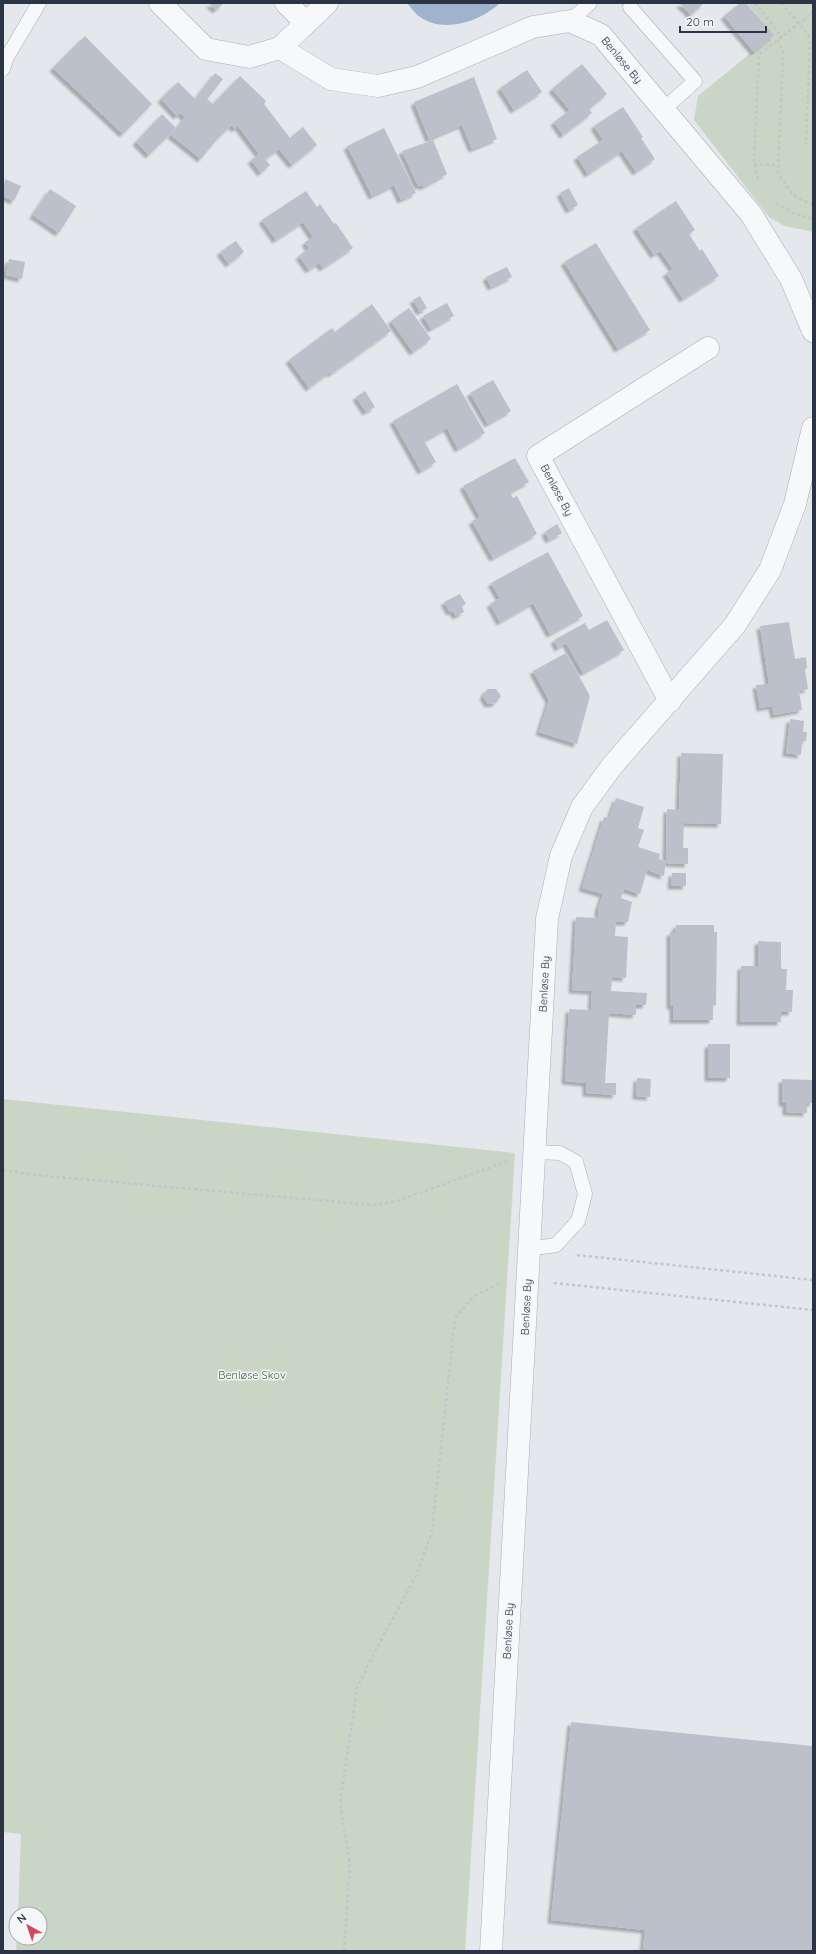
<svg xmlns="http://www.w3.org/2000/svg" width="816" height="1954" font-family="Quicksand,sans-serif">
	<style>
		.green { fill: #c9d6c5 }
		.water { fill: #9fb4cc }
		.building { fill: #bbc0ca; filter: url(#shadow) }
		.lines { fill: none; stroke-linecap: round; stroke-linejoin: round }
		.service-casing { stroke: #a9aeb7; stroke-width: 15 }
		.minor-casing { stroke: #a9aeb7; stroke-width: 23 }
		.path { stroke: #c2c5cb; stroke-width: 2.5; stroke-dasharray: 3 3; stroke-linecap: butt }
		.service { stroke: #f7f8fa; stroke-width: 14 }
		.minor { stroke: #f7f8fa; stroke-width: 22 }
		.labels { text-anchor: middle; stroke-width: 3; stroke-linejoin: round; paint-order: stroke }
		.street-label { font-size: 11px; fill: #2b3445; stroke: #f4f6f9 }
		.park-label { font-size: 11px; fill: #3f6138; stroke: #f4f6f9 }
	</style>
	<defs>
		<filter id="shadow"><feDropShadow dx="-3.5" dy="3.5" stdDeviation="1" flood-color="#0004"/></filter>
	</defs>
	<rect width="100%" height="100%" fill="#e4e7ec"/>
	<g class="green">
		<path d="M747,3H813V232L785,226L769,217L694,120L698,96L773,35Z"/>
		<path d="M3,1099L515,1153L465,1951H16L17,1938H40V1914H18L21,1834L3,1832Z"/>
	</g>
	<path class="water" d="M407,3H500C481,21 444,34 420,17C415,14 411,7 407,3Z"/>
	<g class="building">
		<path d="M209,3H224L216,10Z"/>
		<path d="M679,3H704L691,15Z"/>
		<path d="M740,3H746L774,35L754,52L724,16Z"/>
		<path d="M85,36L152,104L123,134L53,68Z"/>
		<path d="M582,64L607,94L589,109L592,113L563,135L554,122L570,110L552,89Z"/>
		<path d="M527,70L542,92L514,110L500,88Z"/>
		<path d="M215,73L223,79L207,99L213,104L240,76L266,101L264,104L290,138L303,127L317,145L292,165L279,149L265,159L270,165L261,173L251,160L259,154L238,126L235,129L232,125L217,139L201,159L171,135L185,117L180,113L177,116L161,99L178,82L195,99Z"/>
		<path d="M474,77L497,139L472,149L462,125L429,139L414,102Z"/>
		<path d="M623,107L643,137L641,138L655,159L636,172L622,151L588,174L577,157L603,140L594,126Z"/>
		<path d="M162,114L176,128L149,155L136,142Z"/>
		<path d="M384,128L416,193L401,200L394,185L372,196L347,146Z"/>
		<path d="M433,140L447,174L423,187L422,185L418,186L402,151Z"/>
		<path d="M5,179L21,186L14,201L3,196Z"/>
		<path d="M569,188L578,205L569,210L560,193Z"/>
		<path d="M50,189L76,206L59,233L33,215Z"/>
		<path d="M306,191L317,207L320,204L334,224L336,223L353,248L323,268L319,263L309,270L299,256L309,248L305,242L313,237L303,222L276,240L262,220Z"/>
		<path d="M676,201L695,230L689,234L700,251L702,249L719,276L683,299L666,273L673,269L660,251L654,255L636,228Z"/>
		<path d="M236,241L244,252L229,264L220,252Z"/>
		<path d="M596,243L650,330L618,349L564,262Z"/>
		<path d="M9,259L25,262L22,279L6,275Z"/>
		<path d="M507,267L512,277L491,287L486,277Z"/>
		<path d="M420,296L427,308L420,312L413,300Z"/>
		<path d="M447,303L454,316L431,329L423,316Z"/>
		<path d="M372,304L391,331L331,374L330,372L309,388L289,360L332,328L335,332Z"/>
		<path d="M409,308L431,339L413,352L391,321Z"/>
		<path d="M493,380L511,411L488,424L470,393Z"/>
		<path d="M457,384L485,433L458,449L447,428L424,441L436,462L421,471L393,421Z"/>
		<path d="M365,391L375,407L366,412L356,397Z"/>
		<path d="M515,458L529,482L510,492L513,498L517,496L537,534L493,558L472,521L480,517L463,486Z"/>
		<path d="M557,524L562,533L549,540L545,532Z"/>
		<path d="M548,552L583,616L550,634L533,603L500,622L490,604L500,598L491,583Z"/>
		<path d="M460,594L466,604L462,606L464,612L456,616L453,611L450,612L444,602Z"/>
		<path d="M607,620L624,650L583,673L566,643L558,648L554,640L585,623L589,630Z"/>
		<path d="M789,622L795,659L806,657L807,668L805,669L808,689L799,691L802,710L774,715L772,706L760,708L756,685L769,684L760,626Z"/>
		<path d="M566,653L590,696L577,744L539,732L549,700L533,671Z"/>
		<path d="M487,689H496L501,696L496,703L488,704L483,696Z"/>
		<path d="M790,719L804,721L803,732H807L806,741H802L801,755L786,753Z"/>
		<path d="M681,753L723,754L721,824L684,823L683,848H688V864L666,863L667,809L679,810Z"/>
		<path d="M616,798L644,807L638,828L644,830L638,847L660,854L659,859L666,861L664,876L647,870L640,894L624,889L621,898L632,902L628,922H616L615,936L628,937L626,978L612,977L611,991L647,993L646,1005H636V1015L609,1013L605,1083H616V1095L586,1093V1083L565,1081L569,1009L591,1010L592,991L572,990L576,917L599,918L598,909L603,894L582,888L604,817L609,819Z"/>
		<path d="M672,873H686V886H671Z"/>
		<path d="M676,925H714V932H717L716,1005H713V1020H673V1006H670V932H675Z"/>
		<path d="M758,941L781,942V966L782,969H787L786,990H793L792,1012H781V1022H740L741,966H758Z"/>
		<rect x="708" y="1044" width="22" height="34"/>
		<path d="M637,1078L651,1079L650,1097L636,1096Z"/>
		<path d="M782,1079L813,1080V1103H807V1113L786,1112V1103H782Z"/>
		<path d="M571,1722L813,1746V1951H643L645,1930L551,1920Z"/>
	</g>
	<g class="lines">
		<defs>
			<g id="service">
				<path d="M630,7L695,81L664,109"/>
				<path d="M570,21L590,3"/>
				<path d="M3,69L6,59L39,3"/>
				<path d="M529,1249L556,1245L578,1221L585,1194L576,1162L560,1153L533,1152"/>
			</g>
			<g id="minor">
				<path d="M160,3L206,49L249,57L280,48"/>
				<path d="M286,3L306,23"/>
				<path d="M327,3L280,48L331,79L378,86L417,77L533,27L570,21L601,35L751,214L791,279L813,331"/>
				<path d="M670,701L538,456L708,348"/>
				<path d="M491,1951L547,919L561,856L582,807L612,766L735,625L770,570L795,504L813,428"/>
			</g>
		</defs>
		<use href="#service" class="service-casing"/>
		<use href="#minor" class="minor-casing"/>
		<g class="path">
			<path d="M755,3L782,37"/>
			<path d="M781,3L806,32L810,40L806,144"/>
			<path d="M778,40L783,52L778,173L793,195L801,200L813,204"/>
			<path d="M754,164L777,165"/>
			<path d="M758,179L754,161L759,55L813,12"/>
			<path d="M776,203L793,213L813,219"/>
			<path d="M3,1170L35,1175L373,1205L397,1201L508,1161"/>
			<path d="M577,1255L813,1280"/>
			<path d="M554,1283L813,1310"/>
			<path d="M344,1951L350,1864L340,1803L357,1688L371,1659L417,1574L432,1531L455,1318L474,1296L501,1283"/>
		</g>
		<use href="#service" class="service"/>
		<use href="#minor" class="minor"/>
	</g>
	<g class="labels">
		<g class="street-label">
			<text transform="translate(622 60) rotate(50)" y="4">Benløse By</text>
			<text transform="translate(557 490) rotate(62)" y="4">Benløse By</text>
			<text transform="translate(544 984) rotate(-87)" y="4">Benløse By</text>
			<text transform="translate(526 1307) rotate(-87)" y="4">Benløse By</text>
			<text transform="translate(508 1631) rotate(-87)" y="4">Benløse By</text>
		</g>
		<g class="park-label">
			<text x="252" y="1379">Benløse Skov</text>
		</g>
	</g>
	<rect width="816" height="1954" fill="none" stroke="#2b3445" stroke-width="8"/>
	<g transform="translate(28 1926) rotate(320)"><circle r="19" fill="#f4f6f9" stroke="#a4a8b1"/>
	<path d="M0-3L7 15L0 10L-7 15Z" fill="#d1495b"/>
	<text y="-6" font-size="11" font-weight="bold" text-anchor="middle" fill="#2b3445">N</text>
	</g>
	<path d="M680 26v6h86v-6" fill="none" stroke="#2b3445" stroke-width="2"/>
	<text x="686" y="26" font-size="12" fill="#2b3445" stroke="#f4f6f9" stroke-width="3" paint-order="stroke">20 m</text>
</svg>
